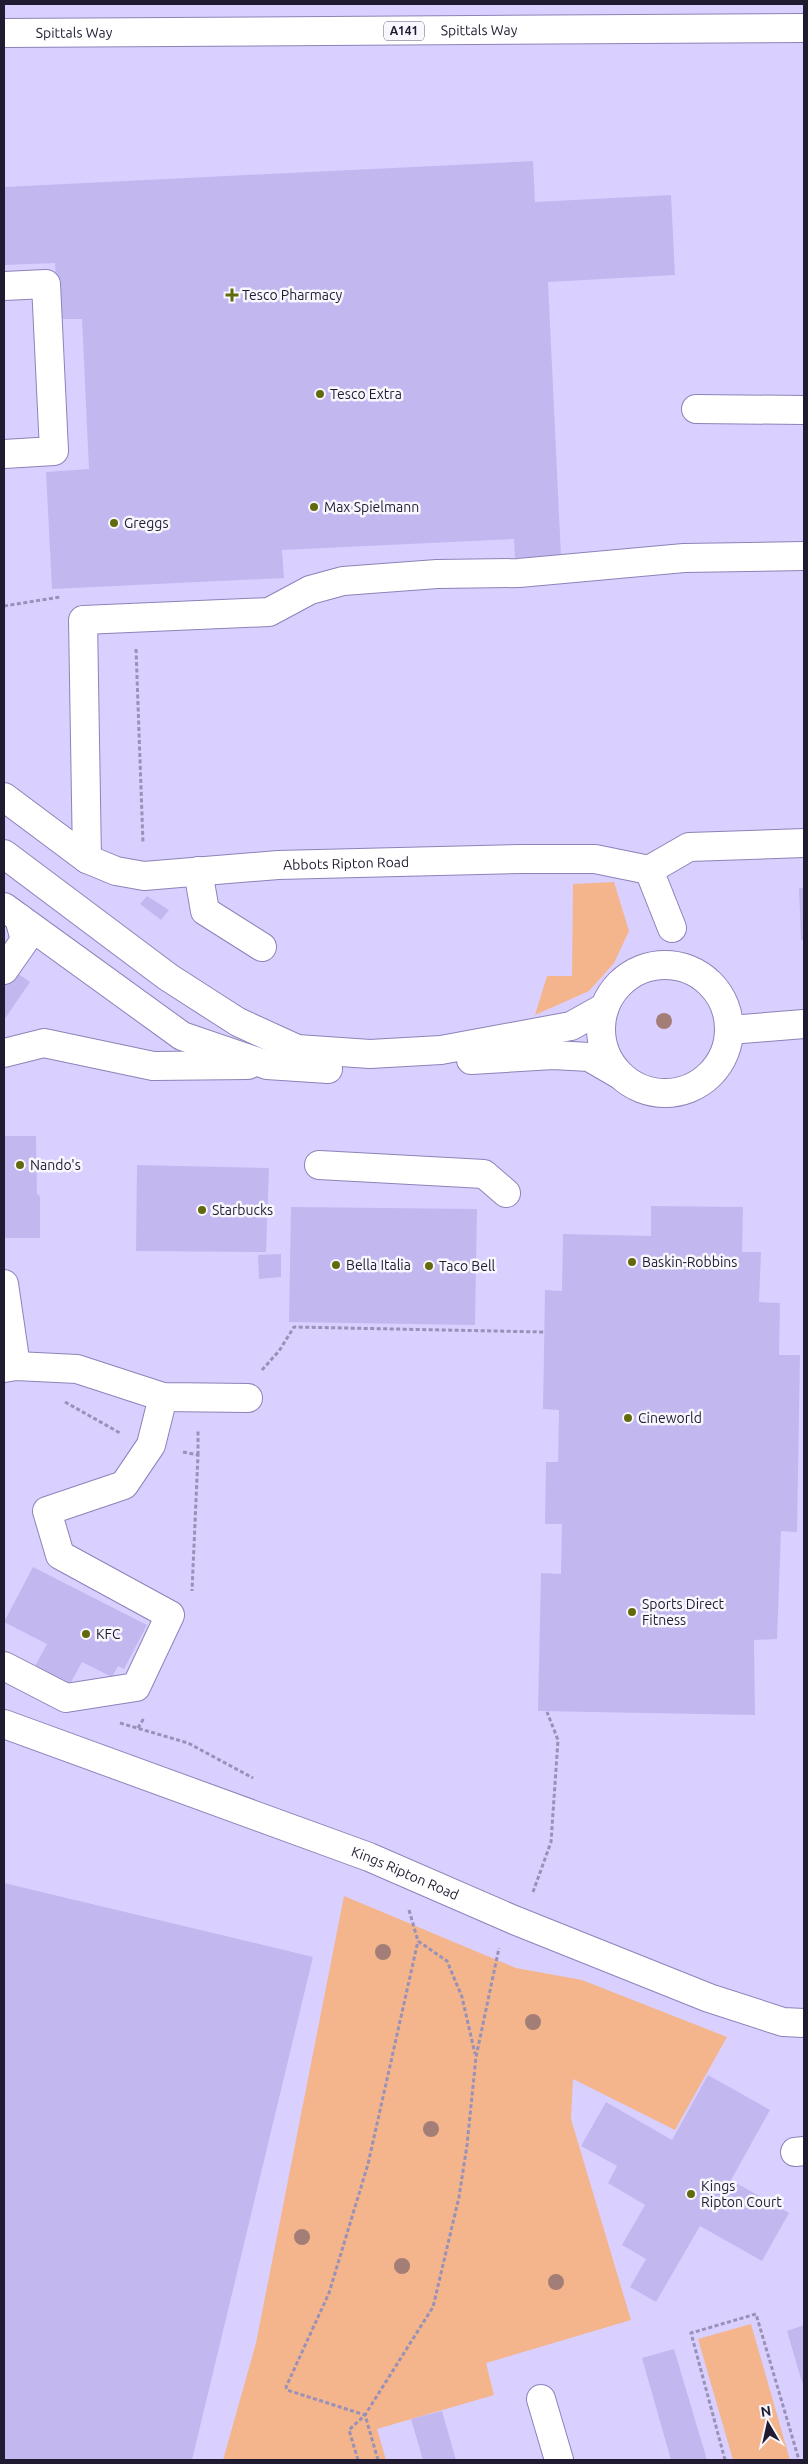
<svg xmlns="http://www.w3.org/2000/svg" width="808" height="2464" font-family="Ubuntu,sans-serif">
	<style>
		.green { fill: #f4b58c }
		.building { fill: #c3b7f0 }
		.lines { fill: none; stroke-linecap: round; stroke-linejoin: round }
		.minor-casing { stroke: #8e82b8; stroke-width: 30 }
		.highway-casing { stroke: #8e82b8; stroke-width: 30 }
		.path { stroke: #9991b8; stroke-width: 3; stroke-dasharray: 4 2.5; stroke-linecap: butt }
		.minor { stroke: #fff; stroke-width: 28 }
		.highway { stroke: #fff; stroke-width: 28 }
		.tree { fill: #a37e76 }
		.poi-dot { fill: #636a0e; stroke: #f8f7fd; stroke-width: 2 }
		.labels { text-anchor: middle; stroke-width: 5; stroke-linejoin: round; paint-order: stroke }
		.shield { fill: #f8f7fd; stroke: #615d6e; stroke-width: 1 }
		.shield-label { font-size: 12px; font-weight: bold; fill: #201b31 }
		.street-label { font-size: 14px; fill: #201b31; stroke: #f8f7fd }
		.poi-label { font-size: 14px; fill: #201b31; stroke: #f8f7fd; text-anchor: start }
	</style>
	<rect width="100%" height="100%" fill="#d9d0ff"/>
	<g class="green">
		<path d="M614,882L629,931L614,963L589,991L535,1015L547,976H572L573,884Z"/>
		<path d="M344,1896L516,1968L582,1980L727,2037L675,2130L573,2079L571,2119L631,2320L486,2363L494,2395L377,2429L386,2460H223L256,2343Z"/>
		<path d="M751,2324L790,2460H733L698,2339Z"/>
	</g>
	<g class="building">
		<path d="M533,161L535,202L671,195L675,275L548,282L561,556L515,558L514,539L282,550L284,578L52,589L46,472L89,469L82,319H58L55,263L4,265V187Z"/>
		<path d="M799,888H804V940H801Z"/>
		<path d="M147,896L169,910L161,920L140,904Z"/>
		<path d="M4,964L30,982L4,1020Z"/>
		<path d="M4,1136H36L37,1194L40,1196V1238H4Z"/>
		<path d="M137,1165L269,1168L266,1252L136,1251Z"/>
		<path d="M651,1206L743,1207L742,1252H761L759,1302L780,1303L779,1355H800L797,1532L781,1531L777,1639L754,1640L755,1715L538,1711L541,1573L561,1574L562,1524H545L546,1462H558L559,1410L543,1409L545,1290L562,1291L563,1234L651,1236Z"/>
		<path d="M291,1207L477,1209L475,1325L289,1322Z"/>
		<path d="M281,1254V1277L259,1279L258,1255Z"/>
		<path d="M33,1567L147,1625L124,1669L118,1666L112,1677L82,1662L69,1686L34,1668L47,1644L4,1622Z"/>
		<path d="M4,1883L313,1957L192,2460H4Z"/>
		<path d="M708,2075L770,2110L731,2180L789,2213L762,2261L700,2226L656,2302L630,2287L646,2259L622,2245L645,2205L608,2183L617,2166L581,2146L606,2102L672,2140Z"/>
		<path d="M804,2325V2389L787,2331Z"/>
		<path d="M674,2349L707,2460H671L642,2358Z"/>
		<path d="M442,2411L456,2460H423L411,2419Z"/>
	</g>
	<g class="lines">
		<defs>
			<g id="minor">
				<path d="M4,286L46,284L54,451L4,454"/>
				<path d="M696,409L804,410"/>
				<path id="s1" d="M4,797L87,859L116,871L144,876L278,865L523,859H595L649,870L672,928"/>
				<path d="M4,854L168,977L238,1022L297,1049L370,1054L441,1050L571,1026L605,1007"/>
				<path d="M87,859L83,620L269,612L310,590L343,581L437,574L519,573L684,558L804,556"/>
				<path d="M649,870L689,847L804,843"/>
				<path d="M198,871L205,911L262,947"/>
				<path d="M4,907L182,1036L267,1065L328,1069"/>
				<circle cx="665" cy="1029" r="64"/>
				<path d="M4,970L25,940L19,918"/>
				<path d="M730,1030L804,1024"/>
				<path d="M4,1053L44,1043L153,1066L248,1065"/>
				<path d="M471,1060L553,1055L589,1057L620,1075"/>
				<path d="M319,1165L484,1174L506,1193"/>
				<path d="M4,1284L16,1366"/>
				<path d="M4,1368L16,1366L77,1369L163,1397L248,1398"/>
				<path d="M4,1666L66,1698L136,1687L170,1615L60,1555L47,1511L124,1485L151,1445L163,1397"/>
				<path id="s2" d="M4,1724L369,1857L514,1920L709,1998L783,2022L804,2023"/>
				<path d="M795,2152L804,2151"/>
				<path d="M541,2399L559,2460"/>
			</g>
			<g id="highway">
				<path id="s3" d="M4,33L804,28"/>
			</g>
		</defs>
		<use href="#minor" class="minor-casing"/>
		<use href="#highway" class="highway-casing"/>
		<g class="path">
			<path d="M4,606L60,597"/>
			<path d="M136,649L143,843"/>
			<path d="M262,1370L279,1351L294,1327L544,1332"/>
			<path d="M65,1402L120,1433"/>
			<path d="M183,1452L198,1455L192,1591"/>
			<path d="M198,1455V1429"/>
			<path d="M120,1723L188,1743L253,1778"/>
			<path d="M138,1728L144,1718"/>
			<path d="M533,1892L551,1842L558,1740L547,1712"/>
			<path d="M409,1910L418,1941L447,1961L462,1997L475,2054"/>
			<path d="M358,2460L349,2430L365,2415L433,2307L459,2197L467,2145L476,2057L499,1948"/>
			<path d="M378,2460L365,2415L287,2390L286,2387L329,2293L368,2164L418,1941"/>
			<path d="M725,2460L691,2333L756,2314L799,2460"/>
		</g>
		<use href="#minor" class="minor"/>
		<use href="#highway" class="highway"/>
	</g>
	<g class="tree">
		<circle cx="664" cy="1021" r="8"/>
		<circle cx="383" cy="1952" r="8"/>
		<circle cx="533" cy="2022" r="8"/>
		<circle cx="431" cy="2129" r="8"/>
		<circle cx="302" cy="2237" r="8"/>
		<circle cx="402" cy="2266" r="8"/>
		<circle cx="556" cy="2282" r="8"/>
	</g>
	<g class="poi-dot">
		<path d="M229.5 287.5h5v5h5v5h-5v5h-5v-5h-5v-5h5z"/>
		<circle cx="320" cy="394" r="5"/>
		<circle cx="314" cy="507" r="5"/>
		<circle cx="114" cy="523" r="5"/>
		<circle cx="20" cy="1165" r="5"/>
		<circle cx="202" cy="1210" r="5"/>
		<circle cx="632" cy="1262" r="5"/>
		<circle cx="336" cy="1265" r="5"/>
		<circle cx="429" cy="1266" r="5"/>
		<circle cx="628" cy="1418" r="5"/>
		<circle cx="632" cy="1612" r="5"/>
		<circle cx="86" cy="1634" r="5"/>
		<circle cx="691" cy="2194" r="5"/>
	</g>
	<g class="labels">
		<rect class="shield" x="384" y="21.5" width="40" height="19" rx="4"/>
		<g class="shield-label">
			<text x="404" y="35">A141</text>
		</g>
		<g class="street-label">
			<text dy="5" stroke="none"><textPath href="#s3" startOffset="475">Spittals Way</textPath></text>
			<text dy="5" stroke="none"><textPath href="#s3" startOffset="70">Spittals Way</textPath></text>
			<text dy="5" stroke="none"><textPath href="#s1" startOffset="366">Abbots Ripton Road</textPath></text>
			<text dy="5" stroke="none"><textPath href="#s2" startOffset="428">Kings Ripton Road</textPath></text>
		</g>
		<g class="poi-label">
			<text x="242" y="300">Tesco Pharmacy</text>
			<text x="330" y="399">Tesco Extra</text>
			<text x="324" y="512">Max Spielmann</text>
			<text x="124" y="528">Greggs</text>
			<text x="30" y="1170">Nando's</text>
			<text x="212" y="1215">Starbucks</text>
			<text x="642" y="1267">Baskin-Robbins</text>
			<text x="346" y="1270">Bella Italia</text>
			<text x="439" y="1271">Taco Bell</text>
			<text x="638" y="1423">Cineworld</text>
			<text x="642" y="1609">Sports Direct<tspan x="642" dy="16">Fitness</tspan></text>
			<text x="96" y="1639">KFC</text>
			<text x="701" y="2191">Kings<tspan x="701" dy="16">Ripton Court</tspan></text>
		</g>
	</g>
	<rect width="808" height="2464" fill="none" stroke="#201b31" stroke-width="10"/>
	<g transform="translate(768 2424) rotate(351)" stroke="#f8f7fd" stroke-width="4" paint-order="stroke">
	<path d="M0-4L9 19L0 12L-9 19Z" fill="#201b31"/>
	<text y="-8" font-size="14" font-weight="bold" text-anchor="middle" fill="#201b31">N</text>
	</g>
</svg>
